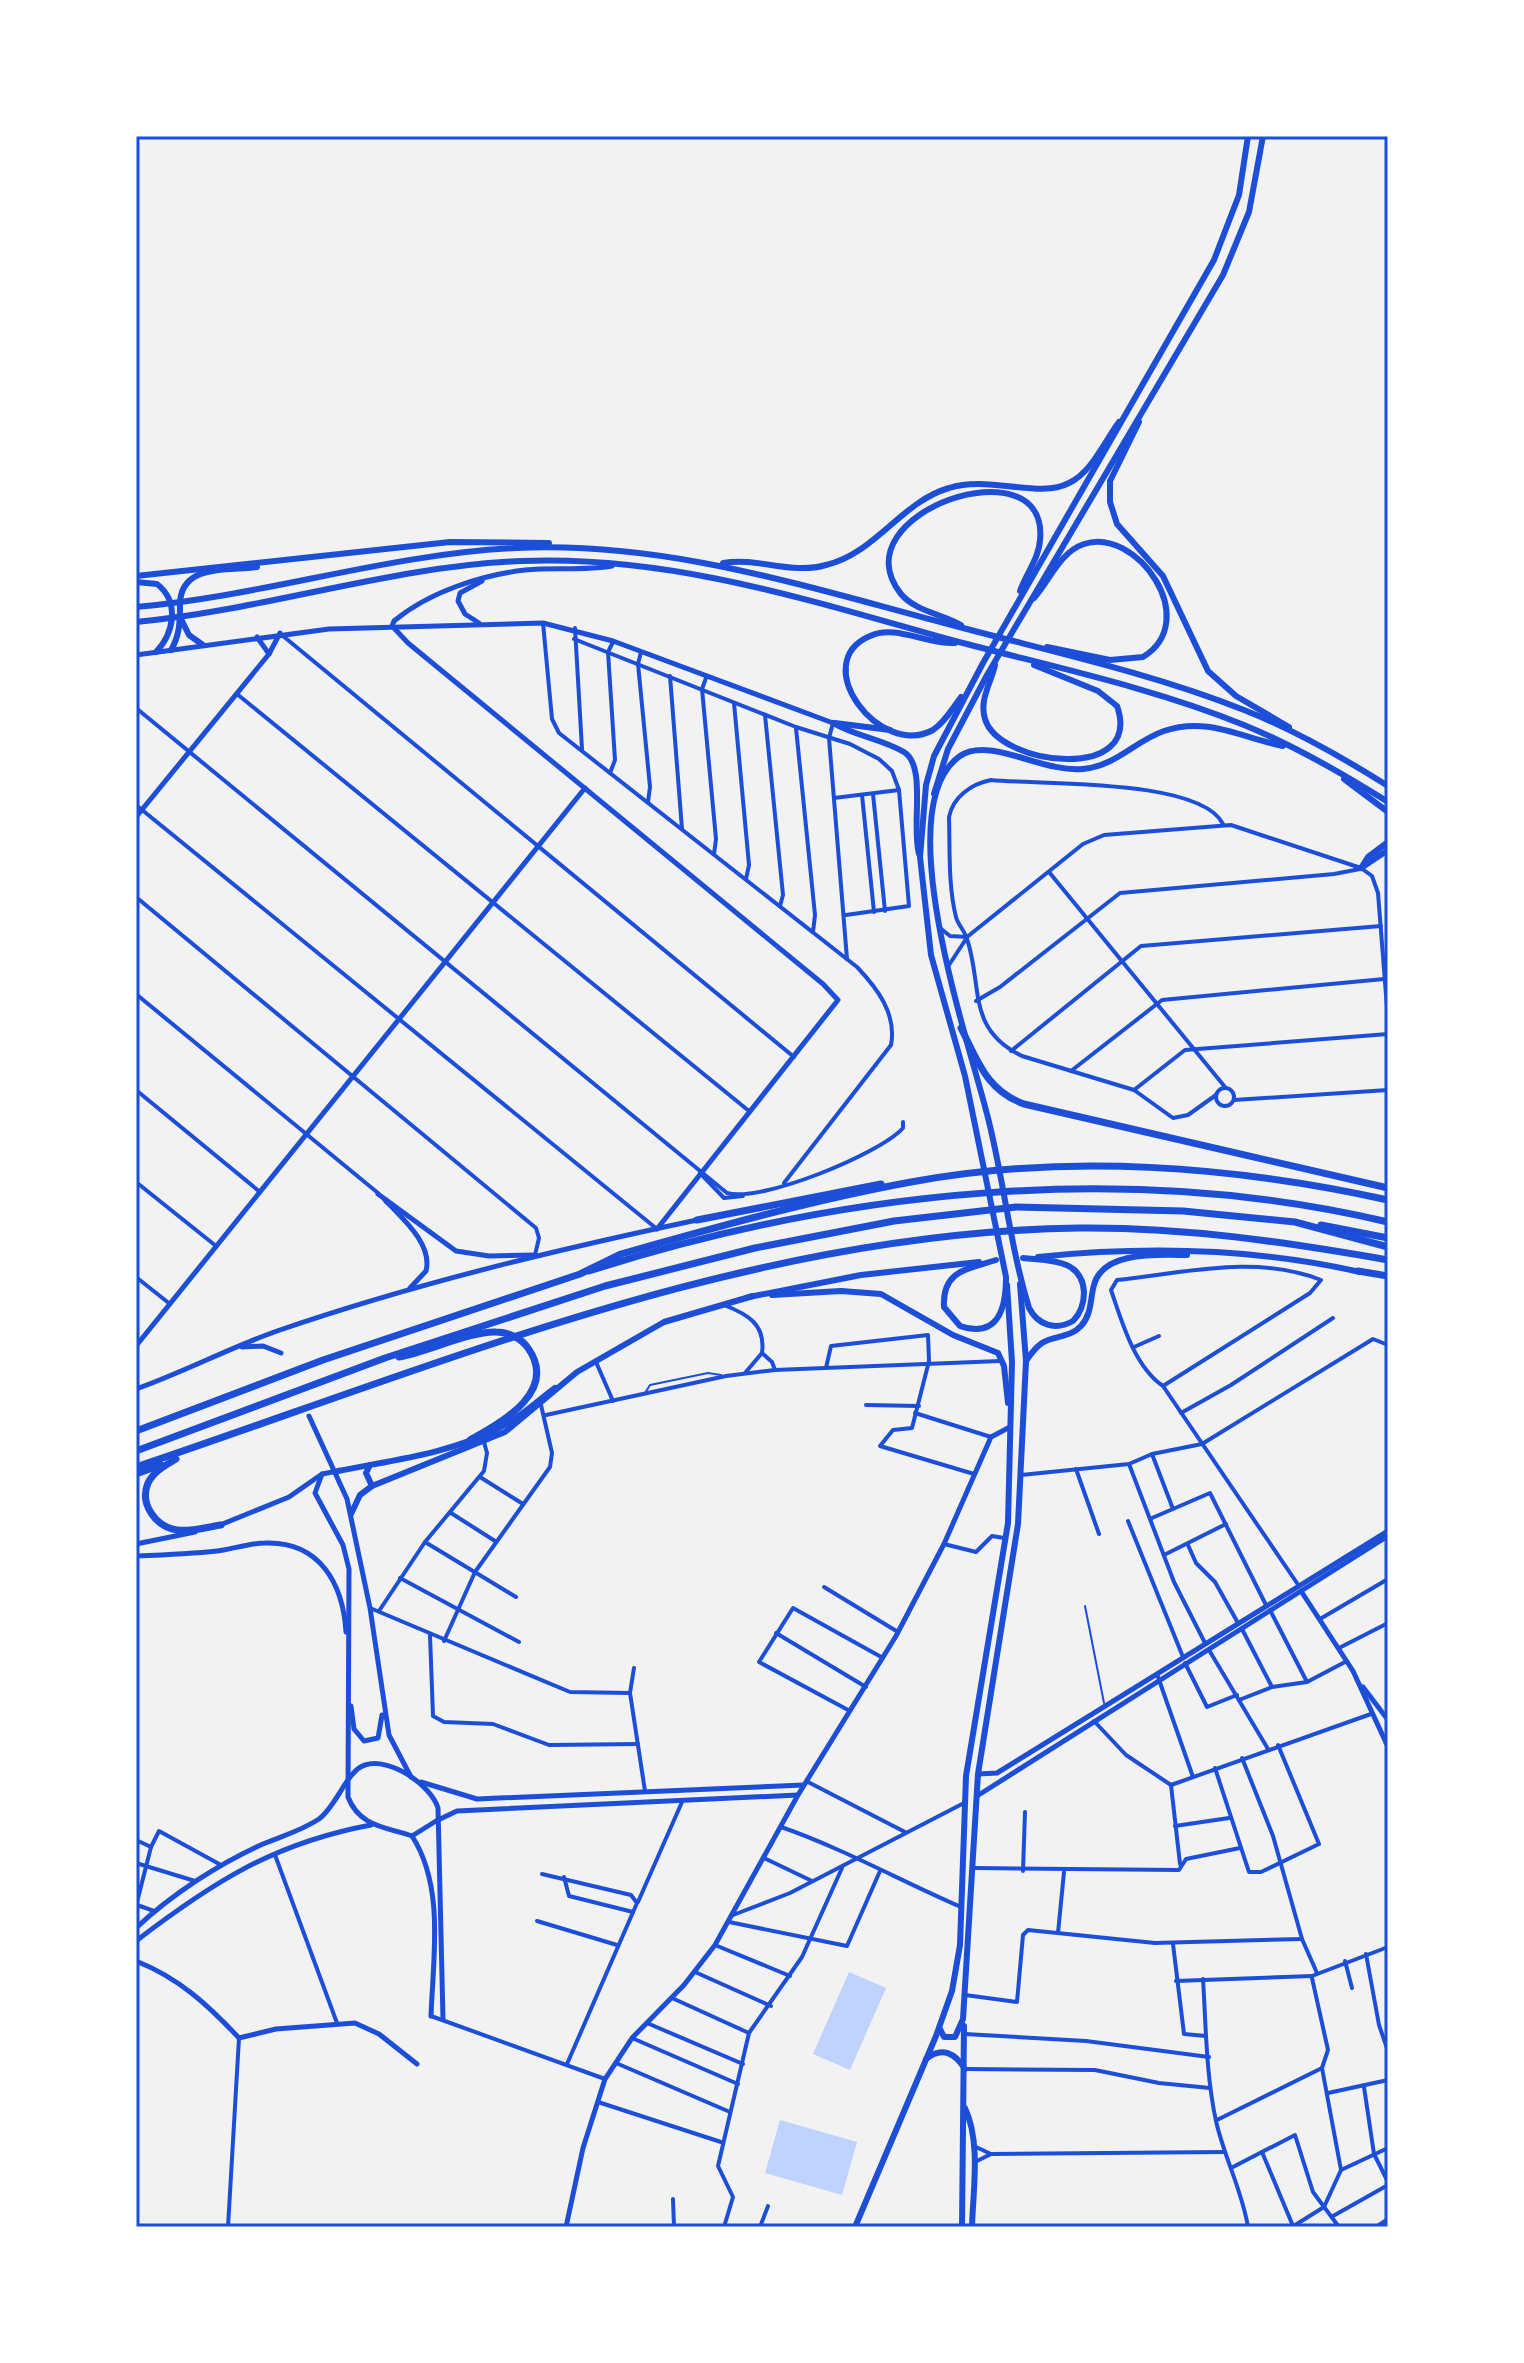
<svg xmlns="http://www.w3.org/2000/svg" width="1524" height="2363" font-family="'IBM Plex Sans',sans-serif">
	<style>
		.water { fill: #bfd3fe }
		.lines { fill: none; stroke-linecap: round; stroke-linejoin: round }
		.service { stroke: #1d4ed8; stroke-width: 2 }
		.minor { stroke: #1d4ed8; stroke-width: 4 }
		.tertiary { stroke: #1d4ed8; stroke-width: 5 }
		.secondary { stroke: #1d4ed8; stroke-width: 5 }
		.primary { stroke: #1d4ed8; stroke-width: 6 }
		.trunk { stroke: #1d4ed8; stroke-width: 6 }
		.motorway { stroke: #1d4ed8; stroke-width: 7 }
		.neatline { fill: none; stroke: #1d4ed8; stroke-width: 3 }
	</style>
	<rect width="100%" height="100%" fill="#f2f2f2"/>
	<g class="water">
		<path d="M849,1972L886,1988L850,2070L813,2054Z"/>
		<path d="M780,2120L857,2142L842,2195L765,2173Z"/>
	</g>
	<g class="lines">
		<g class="service">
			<path d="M645,1393L650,1385L708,1373L721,1375"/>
			<path d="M1085,1606L1104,1703"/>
		</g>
		<g class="minor">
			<path d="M543,623L552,719L559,733L857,967C877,988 897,1014 891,1045L784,1183"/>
			<path d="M575,628L582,749"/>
			<path d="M283,636L794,1057"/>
			<path d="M574,639L796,727L850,744L879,759L892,771L899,790L909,906L846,915"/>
			<path d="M641,652L638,664L650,787L648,802"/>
			<path d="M670,676L682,829"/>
			<path d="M706,678L702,689L716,839L714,854"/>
			<path d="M237,694L749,1111"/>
			<path d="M734,703L749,865L746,879"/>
			<path d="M136,708L727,1193C760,1203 880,1154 903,1128V1122"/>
			<path d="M765,715L783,895L780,906"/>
			<path d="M833,723L829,738L847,959"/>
			<path d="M796,728L815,915L813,932"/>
			<path d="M610,773L615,760L608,652L613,642"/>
			<path d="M873,794L885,911"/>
			<path d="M862,795L874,912"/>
			<path d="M834,798L899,790"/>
			<path d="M136,805L657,1229"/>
			<path d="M1049,872L1225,1087"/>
			<path d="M136,897L536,1228L539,1238L535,1255"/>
			<path d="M940,928L950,936L967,937"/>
			<path d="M967,937L1083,844L1104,835L1231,825L1361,868L1372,876L1378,893L1388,1020"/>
			<path d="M947,968L966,939"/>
			<path d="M136,994L378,1193"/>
			<path d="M976,1001L1000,987L1120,893L1334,874L1360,869"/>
			<path d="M1011,1051L1141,946L1381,926"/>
			<path d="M1071,1071L1162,1000L1384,979"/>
			<circle cx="1225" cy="1097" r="9"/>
			<path d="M136,1090L260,1192"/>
			<path d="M1134,1090L1185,1050L1388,1034"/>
			<path d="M1216,1095L1188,1115L1173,1118L1134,1090L1022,1056C966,1029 983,986 967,939C965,931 958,925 956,917C948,885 950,849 949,817C953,797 971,784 991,780C1040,785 1200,778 1223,824"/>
			<path d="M1234,1100L1388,1090"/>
			<path d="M700,1173L724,1198L743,1196"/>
			<path d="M136,1182L216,1246"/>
			<path d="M136,1277L170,1304"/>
			<path d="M724,1305C747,1314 766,1324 762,1353L745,1373"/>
			<path d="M1134,1347L1159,1336"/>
			<path d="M762,1353L772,1362L775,1370"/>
			<path d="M596,1362L613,1401"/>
			<path d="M826,1368L831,1346L928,1335L929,1361L912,1428L893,1430L880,1446L974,1474"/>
			<path d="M1163,1386L1310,1293L1321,1280C1256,1254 1184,1273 1117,1280L1111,1290C1122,1322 1134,1366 1163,1386L1299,1586"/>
			<path d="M866,1405L919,1406"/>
			<path d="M915,1413L991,1437"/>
			<path d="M1181,1413L1231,1385L1333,1318"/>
			<path d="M546,1415L726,1376L775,1370L1000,1361"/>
			<path d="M1152,1454L1173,1509"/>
			<path d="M1129,1464L1174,1582L1205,1643"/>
			<path d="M1076,1469L1099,1534"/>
			<path d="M1021,1475L1129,1464L1152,1454L1202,1444L1373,1339L1388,1345"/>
			<path d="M480,1477L523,1504"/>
			<path d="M451,1513L495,1541"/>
			<path d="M1152,1518L1210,1493L1266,1605"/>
			<path d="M1128,1521L1183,1657"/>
			<path d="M425,1542L516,1597"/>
			<path d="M944,1544L976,1552L992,1536L1004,1538"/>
			<path d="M1188,1545L1196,1563L1215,1582L1238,1623"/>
			<path d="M1164,1555L1226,1524"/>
			<path d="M400,1578L519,1642"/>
			<path d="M824,1587L898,1632"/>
			<path d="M370,1608L570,1692L630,1693"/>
			<path d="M1270,1610L1307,1682"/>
			<path d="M379,1611L425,1542L484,1471L487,1453L484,1442"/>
			<path d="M1320,1619L1388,1579"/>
			<path d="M1242,1629L1272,1687"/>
			<path d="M776,1633L866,1687"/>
			<path d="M430,1635L433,1716L444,1722L493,1724L549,1745L638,1744"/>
			<path d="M444,1641L475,1572L550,1467L552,1453L541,1405"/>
			<path d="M1339,1648L1388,1623"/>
			<path d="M1209,1650L1268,1749"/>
			<path d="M1185,1663L1207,1707L1237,1695"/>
			<path d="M634,1668L630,1693L645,1791"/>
			<path d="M1157,1674L1193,1777"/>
			<path d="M1239,1700L1272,1687L1307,1682L1347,1661"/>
			<path d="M850,1711L759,1662L793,1608L883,1658"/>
			<path d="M1094,1721L1126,1755L1171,1785L1371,1714"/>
			<path d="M1242,1758L1273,1836L1302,1939L1317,1973"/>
			<path d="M1215,1768L1249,1872H1261L1319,1844L1278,1745"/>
			<path d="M808,1782L905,1832"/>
			<path d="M1171,1785L1180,1864"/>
			<path d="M1175,1826L1229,1818"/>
			<path d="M781,1827C842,1848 901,1881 961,1907"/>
			<path d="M136,1840L151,1847L136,1906"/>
			<path d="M151,1847L159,1831L221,1865"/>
			<path d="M275,1855L337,2023"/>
			<path d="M764,1858L812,1881"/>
			<path d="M136,1863L195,1881"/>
			<path d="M974,1868L1179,1870L1186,1859L1240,1848"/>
			<path d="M1023,1871L1025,1812"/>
			<path d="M542,1874L631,1895L637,1903L567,2064"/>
			<path d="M564,1877L569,1896L633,1912"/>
			<path d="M638,1902L682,1802"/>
			<path d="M137,1905L154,1911"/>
			<path d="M733,1915L790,1893L964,1803"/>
			<path d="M537,1921L617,1945"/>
			<path d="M729,1922L847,1946L880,1871"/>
			<path d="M1058,1933L1064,1872"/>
			<path d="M1173,1944L1184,2034L1206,2036"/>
			<path d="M715,1945L790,1976"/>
			<path d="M1366,1954L1379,2025L1388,2051"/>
			<path d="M1345,1961L1352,1988"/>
			<path d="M695,1972L771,2006"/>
			<path d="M1312,1978L1328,2050L1322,2068"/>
			<path d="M1203,1979C1206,2026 1206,2075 1216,2121C1224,2157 1242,2190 1248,2227"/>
			<path d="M1176,1981L1312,1976L1388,1947"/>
			<path d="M965,1995L1017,2002L1023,1935L1028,1930L1155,1943L1302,1939"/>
			<path d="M672,1998L749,2033"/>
			<path d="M431,2016L605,2079"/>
			<path d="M647,2023L743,2064"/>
			<path d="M965,2034L1086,2041L1209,2057"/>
			<path d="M632,2038L738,2084"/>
			<path d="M616,2063L730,2112"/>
			<path d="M1322,2068L1341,2170"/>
			<path d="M966,2069L1095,2070L1159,2083L1210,2088"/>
			<path d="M1364,2087L1374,2154L1388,2182"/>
			<path d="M1328,2093L1388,2080"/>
			<path d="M598,2102L721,2142"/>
			<path d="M1217,2120L1322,2068"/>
			<path d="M976,2147L991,2154L1224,2152"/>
			<path d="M1262,2152L1293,2226"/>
			<path d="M975,2162L991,2154"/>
			<path d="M1233,2167L1295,2135L1313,2192L1339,2227"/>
			<path d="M673,2199L674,2227"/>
			<path d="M1333,2216L1388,2185"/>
			<path d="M228,2227L239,2038"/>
			<path d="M724,2227L733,2197L718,2166L749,2033L802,1957L842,1868"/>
			<path d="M760,2227L768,2206"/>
			<path d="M1292,2227L1324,2207L1341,2170L1388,2148"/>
			<path d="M1376,2227L1388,2219"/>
		</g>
		<g class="tertiary">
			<path d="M393,627L408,643L823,984L838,1000L657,1229"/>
			<path d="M257,637L269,654"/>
			<path d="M136,817L269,654L280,633"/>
			<path d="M378,1194L456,1251L489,1256L535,1255"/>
			<path d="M385,1200C402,1218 433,1244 426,1271L410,1288"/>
			<path d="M136,1346L585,788"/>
			<path d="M1301,1591L1353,1671L1388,1747"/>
			<path d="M1363,1687L1388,1720"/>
			<path d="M978,1774L997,1773L1388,1531"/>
			<path d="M421,1782L477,1799L804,1785"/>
			<path d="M977,1796L1388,1536"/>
			<path d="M438,1820L457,1811L798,1795"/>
			<path d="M136,1961C179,1978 208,2005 239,2038L276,2029L355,2023L379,2034L417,2064"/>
			<path d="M566,2227L583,2148L605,2079L632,2038L684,1985L715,1945L798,1795L896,1636L944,1544L991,1437L1010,1427"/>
		</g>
		<g class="secondary">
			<path d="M479,623L465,614L458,601L460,593L482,581"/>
			<path d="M392,626L394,621C429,592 481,575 525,570C554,567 583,571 612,566"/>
			<path d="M136,655L329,629L543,623L613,641L833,723"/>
			<path d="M242,1347L263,1346L281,1353"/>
			<path d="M136,1389C184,1372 229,1348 277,1331C414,1284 555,1250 697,1220"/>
			<path d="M309,1416L347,1499L370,1608L389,1735L411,1777"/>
			<path d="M322,1474L315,1493L343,1545L349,1569L348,1797C359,1826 385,1827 412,1836L436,1821"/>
			<path d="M220,1525L289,1497L322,1474L338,1471"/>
			<path d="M136,1544L195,1532"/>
			<path d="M136,1556C163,1555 190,1554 217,1551C233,1549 249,1543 265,1543C320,1541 343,1584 346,1632"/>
			<path d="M351,1706L354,1729L364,1741L378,1738L382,1715"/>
			<path d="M412,1836C445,1887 433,1958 431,2016"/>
			<path d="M136,1928C171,1895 218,1864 263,1844C282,1836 301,1831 319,1819C337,1806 347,1770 365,1765C390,1757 431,1785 438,1808L443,2019"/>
			<path d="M136,1941C213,1882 274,1843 371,1825"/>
		</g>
		<g class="primary">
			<path d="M772,1295L841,1291L881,1294L953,1335L998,1353L1004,1366L1008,1403"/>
			<path d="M370,1465L366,1473L372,1486"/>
			<path d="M338,1471C392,1460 449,1454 499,1428C520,1418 536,1402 555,1388"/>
			<path d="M351,1514L360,1495L372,1486L505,1432L577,1372L664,1322L753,1296"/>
			<path d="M940,2029L944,2037H955L963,2019L978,1774L1018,1524L1026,1361L1020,1284"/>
			<path d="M926,2059C942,2046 955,2053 965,2069"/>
			<path d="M965,2108C981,2142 973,2190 972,2227"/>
			<path d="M855,2227L936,2036L952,1991L960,1945L966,1776L1008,1523L1012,1362L1007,1285"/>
			<path d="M962,2227L964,2026"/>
		</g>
		<g class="trunk">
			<path d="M1139,422L1110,481V502L1117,524L1163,576L1208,671L1236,696L1289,727"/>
			<path d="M723,563C758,557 791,575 826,565C876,553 901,502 949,488C989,475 1039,499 1069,483C1092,472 1104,442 1119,422"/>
			<path d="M136,576L450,542L549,543"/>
			<path d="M136,582L157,584C180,602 174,633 156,652"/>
			<path d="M1034,598C1050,580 1060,552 1084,544C1136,526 1203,620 1143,657L1110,660L1047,647"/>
			<path d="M136,607C264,596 387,554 516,548C662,541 797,584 937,621C1039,649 1146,671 1244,710C1295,730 1342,757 1388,786"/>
			<path d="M182,621L189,635L203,645"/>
			<path d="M136,622C266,610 391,566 522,561C668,555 805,599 944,638C1044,665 1148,686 1244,725C1295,746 1342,773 1388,802"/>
			<path d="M961,625C942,614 915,611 901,594C836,513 1050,441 1040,540C1039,558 1026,574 1020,591"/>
			<path d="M955,643C927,645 896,624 870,636C807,663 880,759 933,730C945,722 952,709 961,697"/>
			<path d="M171,650C179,637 180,623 180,608C178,564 224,571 257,567"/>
			<path d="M995,665C991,683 979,700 985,719C999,766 1144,783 1117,706L1098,691L1034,665"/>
			<path d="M833,723C855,736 882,739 904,752C927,766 911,826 919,854"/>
			<path d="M835,723L890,730"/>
			<path d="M1344,779L1388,812"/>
			<path d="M934,794L948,749L987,675L1223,275L1249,212L1263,136"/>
			<path d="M1361,868L1368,857L1388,842"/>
			<path d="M1361,868L1388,850"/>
			<path d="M1038,1257C1145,1246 1254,1248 1360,1272"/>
			<path d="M1023,1258C1048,1261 1082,1258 1084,1292C1084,1303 1081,1313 1073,1321C1055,1331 1038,1325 1029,1308C1010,1246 1004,1181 988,1118C971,1048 886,807 960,756C990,736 1042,773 1083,769C1116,766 1135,741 1164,731C1207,716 1242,738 1283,746"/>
			<path d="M996,1260C968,1269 942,1270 944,1307L960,1326C999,1339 1006,1307 1006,1277L965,1076L931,955L920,857L926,785L934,756L983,663L1214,260L1239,195L1248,136"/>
			<path d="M749,1297L861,1275L979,1262"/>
			<path d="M1026,1361C1030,1355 1036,1347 1042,1343C1055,1335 1070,1338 1081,1326C1092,1314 1090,1299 1094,1285C1103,1250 1160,1255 1187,1255"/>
		</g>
		<g class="motorway">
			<path d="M961,1028C978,1061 986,1090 1024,1104L1388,1188"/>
			<path d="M697,1220L881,1184"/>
			<path d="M1321,1225L1388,1238"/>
			<path d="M589,1271C843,1190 1127,1160 1388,1222"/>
			<path d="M1358,1271L1388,1276"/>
			<path d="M399,1357C427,1352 471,1331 496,1332C508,1332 521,1338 528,1348C559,1392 500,1423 470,1440"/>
			<path d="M136,1431L323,1360L580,1274L621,1254C716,1227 813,1200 911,1182C1066,1153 1234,1166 1388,1200"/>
			<path d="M136,1451L385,1358L605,1286L755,1248L894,1221L1016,1207L1183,1211L1295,1222L1388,1247"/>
			<path d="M176,1459C166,1465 154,1471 148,1483C139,1504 156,1527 177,1530C191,1532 207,1527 221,1525"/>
			<path d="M136,1467C442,1364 751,1232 1079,1228C1185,1227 1285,1242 1388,1260"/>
			<path d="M136,1474L161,1465"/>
		</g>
	</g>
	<rect width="1524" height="2363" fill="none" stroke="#ffffff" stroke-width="276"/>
	<rect x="138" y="138" width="1248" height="2087" class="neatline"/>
</svg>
